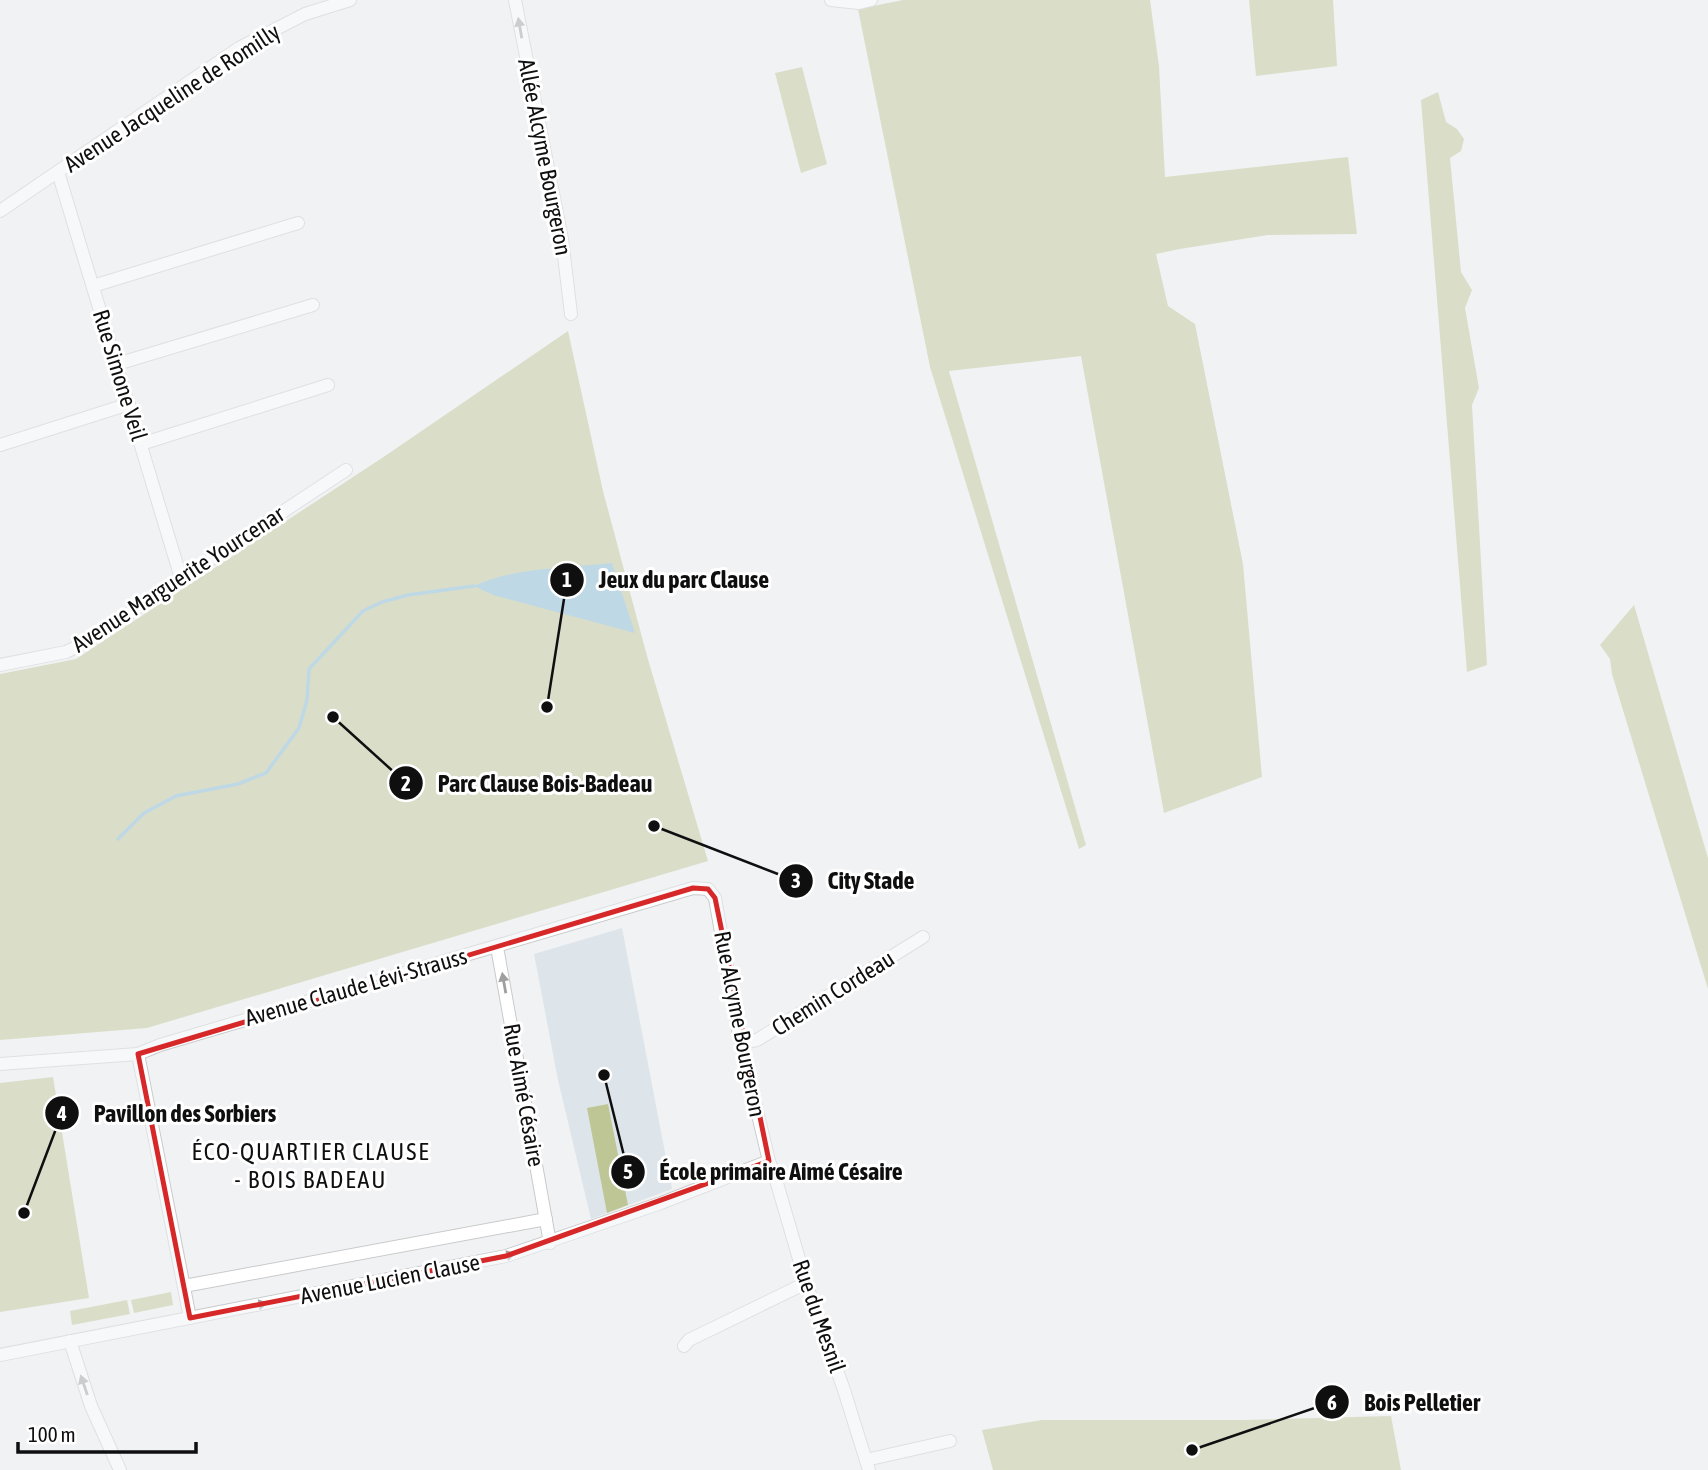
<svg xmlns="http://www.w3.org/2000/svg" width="1708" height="1470" font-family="'Asap Condensed',sans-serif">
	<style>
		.built { fill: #dde5eb }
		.green { fill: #bec695 }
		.water { fill: #82b8d2 }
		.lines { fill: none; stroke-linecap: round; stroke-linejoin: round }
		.stream { stroke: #82b8d2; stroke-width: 3.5 }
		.minor-casing { stroke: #c9cacb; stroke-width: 14 }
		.minor { stroke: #fff; stroke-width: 12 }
		.oneway { fill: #9f9f9f }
		.marked { fill: none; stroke: #d62828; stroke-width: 5; stroke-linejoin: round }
		.labels { text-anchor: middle; stroke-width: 6; stroke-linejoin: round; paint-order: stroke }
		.street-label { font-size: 23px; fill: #0f0f10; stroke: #fff }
		.neighbourhood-label { font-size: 24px; letter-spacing: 2px; fill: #0f0f10; stroke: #fff }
		.leader { fill: none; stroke: #0f0f10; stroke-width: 2.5 }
		.callout-dot { fill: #0f0f10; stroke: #fff; stroke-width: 2.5 }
		.mark-label { font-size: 21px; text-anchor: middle; font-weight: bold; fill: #fff }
		.callout-label { font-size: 24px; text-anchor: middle; font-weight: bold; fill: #0f0f10; stroke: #fff; stroke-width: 6; stroke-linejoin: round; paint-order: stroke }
	</style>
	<rect width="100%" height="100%" fill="#f1f2f4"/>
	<path class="built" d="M622,928L672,1189L591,1219L558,1080L534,954Z"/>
	<g class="green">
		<path d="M903,0H1150L1159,66L1165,177L1348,157L1357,234L1268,235L1180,249L1156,254L1168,306L1195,324L1243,564L1262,777L1164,813L1081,356L949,371L1086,845L1079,849L930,367L858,9Z"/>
		<path d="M1249,0H1333L1337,66L1256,76Z"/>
		<path d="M802,67L827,164L801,173L775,73Z"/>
		<path d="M1438,92L1446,122L1457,129L1464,139L1461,151L1450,158L1461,272L1472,290L1465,308L1479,388L1472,405L1487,665L1467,672L1421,100Z"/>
		<path d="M568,331L603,491L647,656L708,861L147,1028L0,1040V674L76,659L385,456Z"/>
		<path d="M1634,605L1708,858V989L1612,674L1610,659L1600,645Z"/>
		<path d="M53,1077L89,1298L0,1312V1083Z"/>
		<path d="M608,1104L628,1205L607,1213L587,1108Z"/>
		<path d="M171,1292L173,1305L134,1313L131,1300Z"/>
		<path d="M127,1300L130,1314L72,1325L70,1311Z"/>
		<path d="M1391,1416L1401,1470H993L982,1430L1042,1420H1243Z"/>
	</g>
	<path class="water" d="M612,563L635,633L493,595L474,586C515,567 567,568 612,563Z"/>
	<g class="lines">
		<path class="stream" d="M118,839L144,813L176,796L238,784L266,773L299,728L307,700L309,669L363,611L382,602L408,595L474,586"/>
		<defs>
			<g id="minor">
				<path d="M515,0L562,239L571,314"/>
				<path d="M831,0L859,3L871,0"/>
				<path d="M58,172L181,578"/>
				<path d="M0,211L239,48L305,14L350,0"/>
				<path d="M93,286L298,223"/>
				<path d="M117,364L313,305"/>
				<path d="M141,444L328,385"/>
				<path d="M0,445L129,404"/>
				<path d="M0,665L66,652L84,643L346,470"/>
				<path d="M497,947L550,1243"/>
				<path d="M741,1043L757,1040L923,937"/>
				<path d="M138,1054L190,1318"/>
				<path d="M0,1064L138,1054L160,1045L693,888L708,889L715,898L739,1035L769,1161L774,1173L806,1283L844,1390L869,1470"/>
				<path d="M184,1286L546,1219"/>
				<path d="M70,1341L91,1406L120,1470"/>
				<path d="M684,1346L689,1340L806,1283"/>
				<path d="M0,1355L506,1256L661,1203L769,1161"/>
				<path d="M866,1460L950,1441"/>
			</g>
		</defs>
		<use href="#minor" class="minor-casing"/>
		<use href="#minor" class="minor"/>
	</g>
	<defs><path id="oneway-solid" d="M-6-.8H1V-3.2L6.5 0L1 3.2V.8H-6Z" transform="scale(1.75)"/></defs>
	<g class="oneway">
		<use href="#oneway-solid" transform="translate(520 28) rotate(-100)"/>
		<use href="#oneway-solid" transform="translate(504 983) rotate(-100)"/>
		<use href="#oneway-solid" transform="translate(505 1256) rotate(-14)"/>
		<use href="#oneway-solid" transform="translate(257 1305) rotate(-11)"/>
		<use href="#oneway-solid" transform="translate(84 1385) rotate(-109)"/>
	</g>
	<path d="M0 0H1708V1470H0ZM693,888L708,889L715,898L769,1161L506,1256L190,1318L138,1054Z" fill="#f1f2f4" fill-opacity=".55" fill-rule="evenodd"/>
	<path class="marked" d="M693,888L708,889L715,898L769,1161L506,1256L190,1318L138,1054Z"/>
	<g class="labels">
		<g class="street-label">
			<text transform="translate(172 98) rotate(-33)" y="8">Avenue Jacqueline de Romilly</text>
			<text transform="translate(545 157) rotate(79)" y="8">Allée Alcyme Bourgeron</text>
			<text transform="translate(120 375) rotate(73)" y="8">Rue Simone Veil</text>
			<text transform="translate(178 579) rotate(-33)" y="8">Avenue Marguerite Yourcenar</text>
			<text transform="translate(356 987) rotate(-16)" y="8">Avenue Claude Lévi-Strauss</text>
			<text transform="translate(833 993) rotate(-32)" y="8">Chemin Cordeau</text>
			<text transform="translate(740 1024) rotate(79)" y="8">Rue Alcyme Bourgeron</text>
			<text transform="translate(524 1095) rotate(80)" y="8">Rue Aimé Césaire</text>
			<text transform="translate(390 1279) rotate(-11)" y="8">Avenue Lucien Clause</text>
			<text transform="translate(819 1316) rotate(71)" y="8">Rue du Mesnil</text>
		</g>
		<g class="neighbourhood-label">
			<text x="311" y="1160">ÉCO-QUARTIER CLAUSE<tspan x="311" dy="28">- BOIS BADEAU</tspan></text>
		</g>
	</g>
	<path class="leader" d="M547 707L567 580M333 717L406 783M654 826L796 881M24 1213L62 1113M604 1075L628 1172M1192 1450L1332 1402"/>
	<g class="callout-dot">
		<circle cx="547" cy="707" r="7"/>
		<circle cx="333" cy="717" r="7"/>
		<circle cx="654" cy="826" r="7"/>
		<circle cx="24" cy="1213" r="7"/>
		<circle cx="604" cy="1075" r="7"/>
		<circle cx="1192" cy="1450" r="7"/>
		<circle cx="567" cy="580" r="18"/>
		<circle cx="406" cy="783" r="18"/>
		<circle cx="796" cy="881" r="18"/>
		<circle cx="62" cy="1113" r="18"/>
		<circle cx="628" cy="1172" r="18"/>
		<circle cx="1332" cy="1402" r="18"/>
	</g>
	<g class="mark-label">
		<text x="567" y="587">1</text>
		<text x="406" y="791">2</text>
		<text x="796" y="888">3</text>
		<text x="62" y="1121">4</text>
		<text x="628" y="1179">5</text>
		<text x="1332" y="1410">6</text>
	</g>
	<g class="callout-label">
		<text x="684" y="588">Jeux du parc Clause</text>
		<text x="545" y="792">Parc Clause Bois-Badeau</text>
		<text x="871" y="889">City Stade</text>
		<text x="185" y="1122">Pavillon des Sorbiers</text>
		<text x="781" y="1180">École primaire Aimé Césaire</text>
		<text x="1422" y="1411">Bois Pelletier</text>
	</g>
	<path d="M18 1442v10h178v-10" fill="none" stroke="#0f0f10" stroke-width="3.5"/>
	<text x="28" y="1442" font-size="21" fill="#0f0f10" stroke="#ffffff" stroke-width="5" paint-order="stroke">100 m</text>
</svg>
